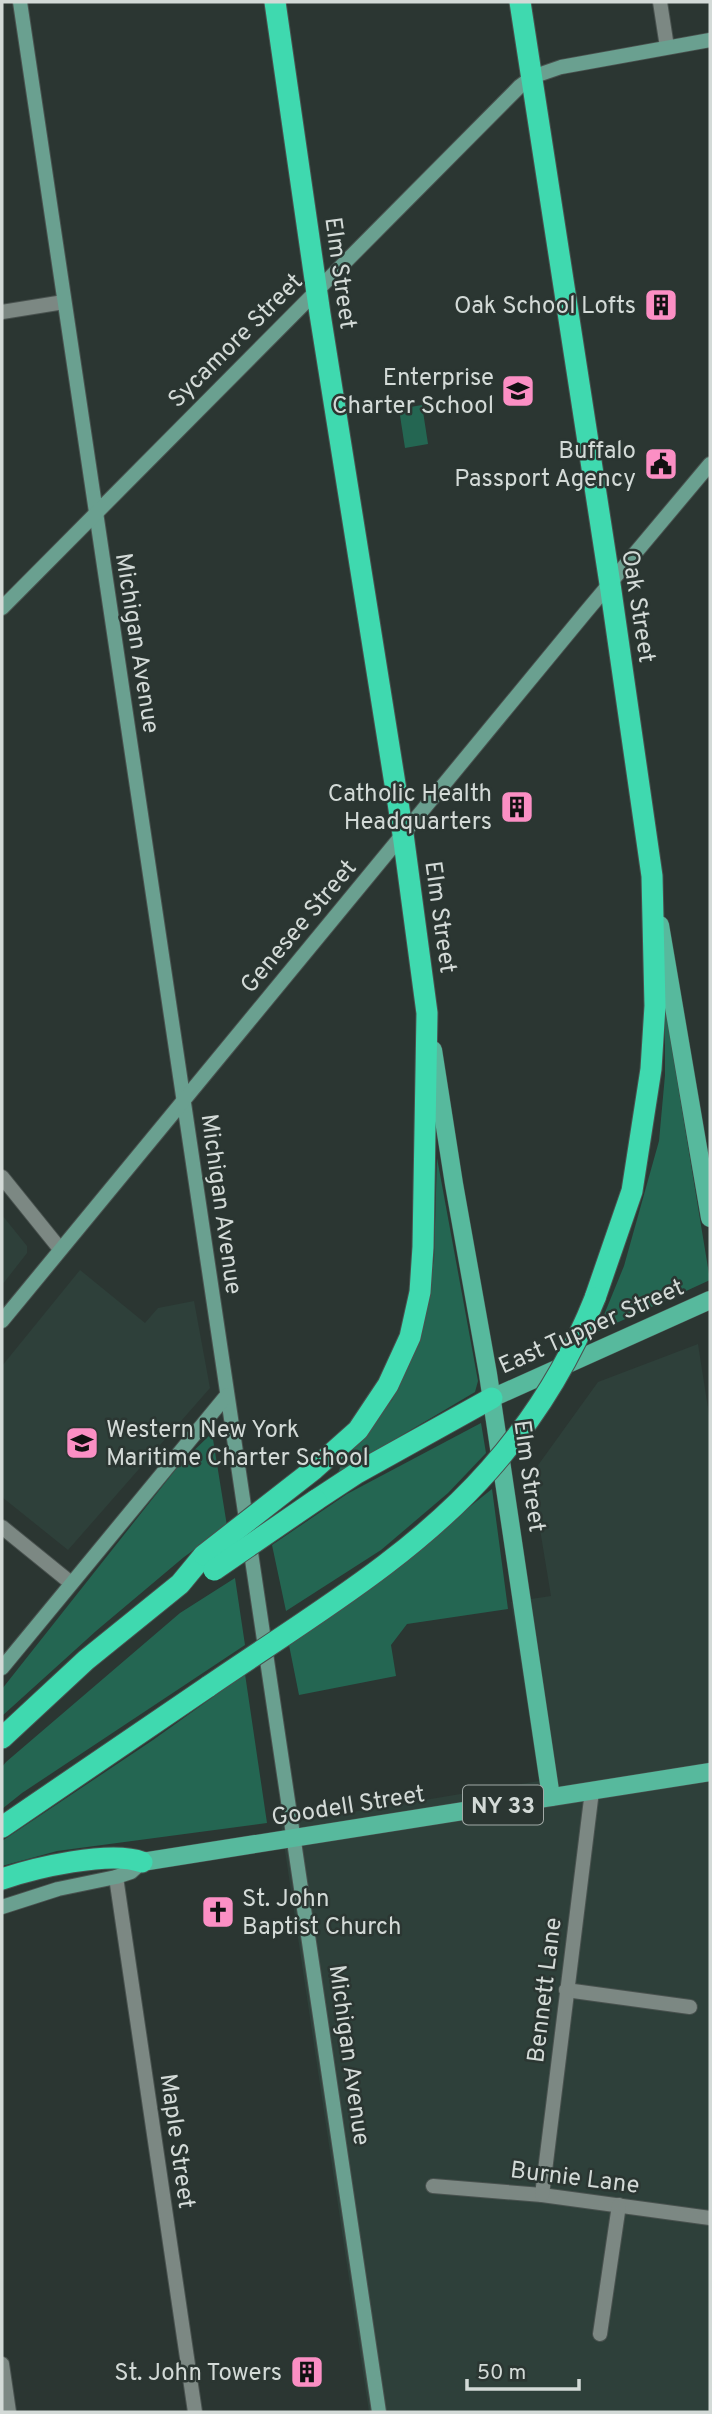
<svg xmlns="http://www.w3.org/2000/svg" width="712" height="2414" font-family="Overpass,sans-serif">
	<style>
		.built { fill: #2e403a }
		.green { fill: #246652 }
		.lines { fill: none; stroke-linecap: round; stroke-linejoin: round }
		.street-casing { stroke: #49524f; stroke-width: 16 }
		.secondary-casing { stroke: #49524f; stroke-width: 16 }
		.primary-casing { stroke: #49524f; stroke-width: 19 }
		.highway-casing { stroke: #49524f; stroke-width: 23 }
		.street { stroke: #7c8883; stroke-width: 14 }
		.secondary { stroke: #6aa090; stroke-width: 14 }
		.primary { stroke: #57b99d; stroke-width: 18 }
		.highway { stroke: #3fd9af; stroke-width: 21 }
		.highway-bridge-casing { stroke: #49524f; stroke-width: 23; stroke-linecap: butt }
		.highway-bridge { stroke: #3fd9af; stroke-width: 21 }
		.labels { text-anchor: middle; stroke-width: 5; stroke-linejoin: round; paint-order: stroke }
		.shield { fill: #2b3632; stroke: #a1a9a6; stroke-width: 2 }
		.shield-label { font-size: 23px; font-weight: bold; fill: #d3dad7 }
		.street-label { font-size: 24px; fill: #d3dad7; stroke: #2b3632 }
		.poi-label { font-size: 24px; fill: #d3dad7; stroke: #2b3632; text-anchor: end }
	</style>
	<rect width="100%" height="100%" fill="#2b3632"/>
	<g class="built">
		<path d="M2,1215L27,1246V1253L2,1285Z"/>
		<path d="M80,1270L145,1323L158,1308L194,1301L210,1388L68,1550L2,1497V1366Z"/>
		<path d="M698,1344L710,1421V2412H369L281,1824L539,1781L511,1602L551,1596L531,1475L598,1382Z"/>
	</g>
	<g class="green">
		<path d="M422,405L428,444L405,448L399,409Z"/>
		<path d="M665,1006L710,1280L597,1332L624,1266L659,1141L665,1075Z"/>
		<path d="M437,1158L478,1381L475,1392L338,1473L342,1463L392,1400L410,1362L420,1330L434,1260Z"/>
		<path d="M481,1423L486,1453L448,1493L381,1550L286,1611L272,1545L347,1494Z"/>
		<path d="M212,1433L227,1526L184,1557L96,1631L2,1716V1689L180,1464Z"/>
		<path d="M492,1489L508,1609L407,1624L391,1645L396,1676L299,1695L289,1645L378,1580Z"/>
		<path d="M235,1578L245,1645L22,1793L2,1809V1767L6,1762L180,1613Z"/>
		<path d="M245,1674L267,1823L57,1851L2,1866V1841L153,1740Z"/>
	</g>
	<g class="lines">
		<defs>
			<g id="street">
				<path d="M660,2L667,47"/>
				<path d="M2,312L64,302"/>
				<path d="M2,1177L60,1249"/>
				<path d="M2,1527L71,1583"/>
				<path d="M116,1877L195,2412"/>
				<path d="M566,1990L690,2007"/>
				<path d="M433,2186L542,2195L710,2218"/>
				<path d="M542,2195L592,1791"/>
				<path d="M600,2334L619,2205"/>
				<path d="M2,2364L9,2412"/>
			</g>
			<g id="secondary">
				<path d="M20,2C139,805 261,1608 379,2412"/>
				<path d="M2,608L520,86L532,77L561,67L710,40"/>
				<path d="M2,1321L585,613L710,464"/>
				<path d="M2,1668L227,1395"/>
				<path d="M2,1907L58,1889L116,1877L131,1872L142,1862"/>
			</g>
			<g id="primary">
				<path d="M660,925L710,1218"/>
				<path d="M433,1050L454,1184L488,1374L551,1797"/>
				<path d="M492,1398L710,1300"/>
				<path d="M142,1862L710,1772"/>
			</g>
			<g id="highway">
				<path d="M275,2L320,314L403,834L427,1013L423,1247L420,1292L410,1337L388,1385L358,1430L313,1470"/>
				<path d="M520,2L610,584L652,876L655,1006L651,1069L632,1191L595,1298"/>
				<path d="M316,1500L357,1473L492,1398"/>
				<path d="M2,1738L86,1660L180,1584L204,1555"/>
				<path d="M2,1827L209,1686"/>
				<path d="M2,1879C34,1868 110,1850 142,1862"/>
			</g>
		</defs>
		<use href="#street" class="street-casing"/>
		<use href="#secondary" class="secondary-casing"/>
		<use href="#primary" class="primary-casing"/>
		<use href="#highway" class="highway-casing"/>
		<use href="#street" class="street"/>
		<use href="#secondary" class="secondary"/>
		<use href="#primary" class="primary"/>
		<use href="#highway" class="highway"/>
		<defs>
			<g id="highway-bridge">
				<path d="M204,1555L313,1470"/>
				<path d="M214,1570L316,1500"/>
				<path d="M209,1686C305,1620 412,1558 490,1469C535,1418 570,1361 595,1298"/>
			</g>
		</defs>
		<use href="#highway-bridge" class="highway-bridge-casing"/>
		<use href="#highway-bridge" class="highway-bridge"/>
	</g>
	<defs>
		<symbol id="building-square" viewBox="-11 -11 22 22"><rect x="-9" y="-9" width="18" height="18" rx="4" fill="#fb8fc4" stroke="#2b3632"/><path d="M-4-6H4V6H1V3H-1V6H-4ZM-2.5-4.3h1.7v1.8h-1.7ZM.8-4.3h1.7v1.8H.8ZM-2.5-1h1.7V.8h-1.7ZM.8-1h1.7V.8H.8Z" fill="#111"/></symbol>
		<symbol id="school-square" viewBox="-11 -11 22 22"><rect x="-9" y="-9" width="18" height="18" rx="4" fill="#fb8fc4" stroke="#2b3632"/><path d="M0-5L7-2L0 1L-7-2ZM-4 1L0 2.5L4 1V4Q0 6-4 4Z" fill="#111"/></symbol>
		<symbol id="civic-square" viewBox="-11 -11 22 22"><rect x="-9" y="-9" width="18" height="18" rx="4" fill="#fb8fc4" stroke="#2b3632"/><path d="M-.6-6.5H3V-4.5H.6V-3L4-1V1h2V6H-6V1h2V-1L-.6-3ZM-1.2 2.5V6h2.4V2.5Z" fill="#111"/></symbol>
		<symbol id="church-square" viewBox="-11 -11 22 22"><rect x="-9" y="-9" width="18" height="18" rx="4" fill="#fb8fc4" stroke="#2b3632"/><path d="M-1.2-6h2.4v3.5h3.3v2.4h-3.3V6h-2.4V-.1h-3.3v-2.4h3.3Z" fill="#111"/></symbol>
	</defs>
	<g fill-rule="evenodd">
		<use href="#building-square" x="642" y="286" width="38" height="38"/>
		<use href="#school-square" x="499" y="372" width="38" height="38"/>
		<use href="#civic-square" x="642" y="445" width="38" height="38"/>
		<use href="#building-square" x="498" y="788" width="38" height="38"/>
		<use href="#school-square" x="63" y="1424" width="38" height="38"/>
		<use href="#church-square" x="199" y="1893" width="38" height="38"/>
		<use href="#building-square" x="288" y="2353" width="38" height="38"/>
	</g>
	<g class="labels">
		<rect class="shield" x="463" y="1785.5" width="80" height="39" rx="5"/>
		<g class="shield-label">
			<text x="503" y="1813">NY 33</text>
		</g>
		<g class="street-label">
			<text transform="translate(341 273) rotate(82)" y="8">Elm Street</text>
			<text transform="translate(235 340) rotate(-45)" y="8">Sycamore Street</text>
			<text transform="translate(639 606) rotate(81)" y="8">Oak Street</text>
			<text transform="translate(138 643) rotate(81)" y="8">Michigan Avenue</text>
			<text transform="translate(441 917) rotate(82)" y="8">Elm Street</text>
			<text transform="translate(298 926) rotate(-50)" y="8">Genesee Street</text>
			<text transform="translate(222 1204) rotate(82)" y="8">Michigan Avenue</text>
			<text transform="translate(591 1326) rotate(-24)" y="8">East Tupper Street</text>
			<text transform="translate(530 1476) rotate(82)" y="8">Elm Street</text>
			<text transform="translate(348 1805) rotate(-9)" y="8">Goodell Street</text>
			<text transform="translate(544 1990) rotate(-83)" y="8">Bennett Lane</text>
			<text transform="translate(350 2055) rotate(82)" y="8">Michigan Avenue</text>
			<text transform="translate(178 2141) rotate(82)" y="8">Maple Street</text>
			<text transform="translate(575 2177) rotate(7)" y="8">Burnie Lane</text>
		</g>
		<g class="poi-label">
			<text x="636" y="313">Oak School Lofts</text>
			<text x="494" y="385">Enterprise<tspan x="494" dy="28">Charter School</tspan></text>
			<text x="636" y="458">Buffalo<tspan x="636" dy="28">Passport Agency</tspan></text>
			<text x="492" y="801">Catholic Health<tspan x="492" dy="28">Headquarters</tspan></text>
			<text x="106" y="1437" text-anchor="start">Western New York<tspan x="106" dy="28">Maritime Charter School</tspan></text>
			<text x="242" y="1906" text-anchor="start">St. John<tspan x="242" dy="28">Baptist Church</tspan></text>
			<text x="282" y="2380">St. John Towers</text>
		</g>
	</g>
	<rect width="712" height="2414" fill="none" stroke="#d3dad7" stroke-width="7"/>
	<path d="M467 2379v10h112v-10" fill="none" stroke="#d3dad7" stroke-width="3.5"/>
	<text x="477" y="2379" font-size="21" fill="#d3dad7" stroke="#2b3632" stroke-width="5" paint-order="stroke">50 m</text>
</svg>
